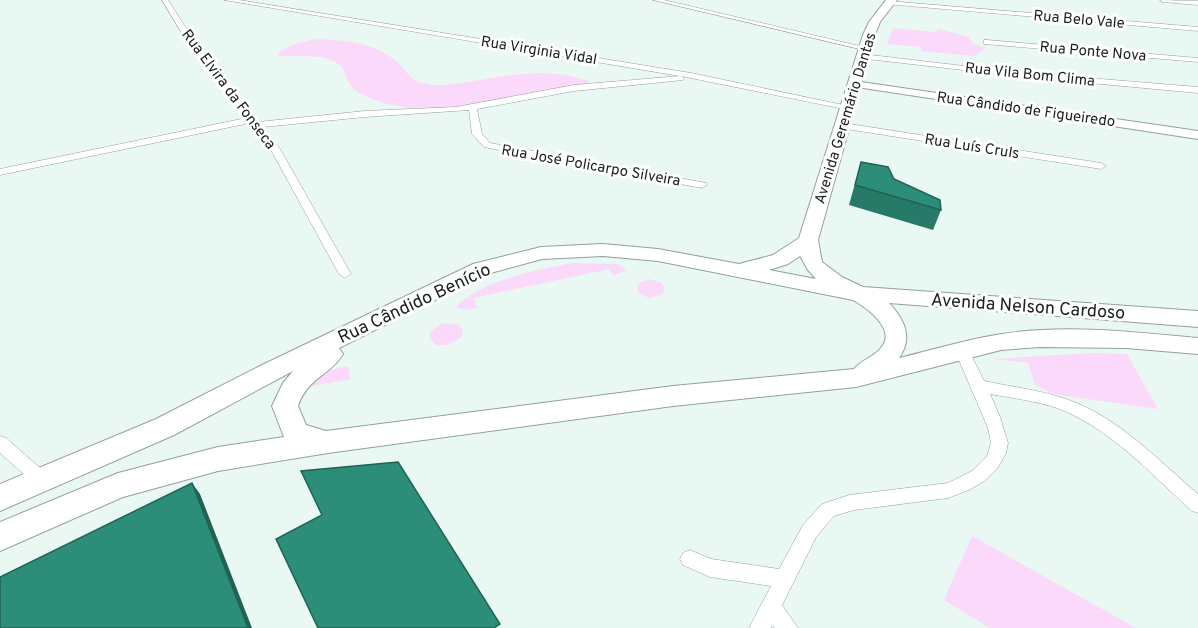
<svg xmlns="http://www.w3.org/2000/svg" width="1198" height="628" font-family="Overpass,sans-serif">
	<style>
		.green { fill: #fbd9fa }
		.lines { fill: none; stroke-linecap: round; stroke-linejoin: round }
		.minor-casing { stroke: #93a09c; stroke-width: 1 }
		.tertiary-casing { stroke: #93a09c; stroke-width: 2 }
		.primary-casing { stroke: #93a09c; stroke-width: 2 }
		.minor { fill: #fff; fill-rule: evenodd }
		.tertiary { fill: #fff; fill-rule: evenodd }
		.primary { fill: #fff; fill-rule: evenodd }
		.wall { fill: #267a67 }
		.shaded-wall { fill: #1f6354 }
		.building { fill: #2c8e78; stroke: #1f6354; stroke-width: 1.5 }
		.labels { text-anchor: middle; stroke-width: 6; stroke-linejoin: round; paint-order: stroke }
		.far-street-label { font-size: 15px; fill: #1a201e; stroke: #fff }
		.street-label { font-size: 18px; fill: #1a201e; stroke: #fff }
	</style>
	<rect width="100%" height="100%" fill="#e9f8f3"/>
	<g class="green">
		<path d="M893,28L936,32L938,29L969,37L973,44L986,47L974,56L921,51V47L887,44Z"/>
		<path d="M317,39C341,40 372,42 392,58C404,66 407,79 423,83C441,88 461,83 479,80C516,74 552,68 588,81L587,84C526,96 438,122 378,101C367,97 354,93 348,81C345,76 345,69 340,65C324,53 297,57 278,56L279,52L297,43Z"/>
		<path d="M573,263L617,264L627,270L613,276L609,269L474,298L477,308L467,310L456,307C480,281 539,269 573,263Z"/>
		<path d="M649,279L662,283L665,290L662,295L649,298L638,293L637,284Z"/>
		<path d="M442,323L458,324L463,330L461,338L447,345H436L430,339V332Z"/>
		<path d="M1090,353L1127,354L1158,409L1052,394L1035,384L1028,363L993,359Z"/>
		<path d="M348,366L350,379L308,387L326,371Z"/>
		<path d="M972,536L1136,628H990L944,600Z"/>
	</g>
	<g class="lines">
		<defs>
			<g id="minor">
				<path d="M162,0H168L196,44L258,122L365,111L456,107L574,85L680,76L224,0H239L691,73L853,107L849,110L681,76L684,78L683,80L574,91L477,109L482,134L490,143L706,183L707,185L702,188L484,147L472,134L469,110L365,117L263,127L280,149L351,274L345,278L339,274L271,150L250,123L0,175V169L246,118L190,47Z"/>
				<path d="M653,0H664L868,48L864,50Z"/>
				<path d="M1160,0L1198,1V5L1163,2Z"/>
				<path d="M888,1L1198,27V31L886,4Z"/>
				<path d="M987,40L1198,58V62L984,44V40Z"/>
				<path d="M862,54L1015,72L1198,87V93L1015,76L859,58L858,56Z"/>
				<path d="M843,123L1101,163L1106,166L1101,169L840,128V124Z"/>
				<path d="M962,346L967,347L984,381C1012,387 1041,390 1069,400C1119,418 1158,460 1198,494V513L1192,511C1151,474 1110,428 1057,408C1036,401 1012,398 990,394L1000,417L1008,443L1006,453L997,469L984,481L969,490L948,498L854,510L834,516L816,537L782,605L798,628H775L772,625L771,628H749L771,586L710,577L683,565L680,559L683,553L690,550L711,559L779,569L803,525L822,504L849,495L948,483L972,471L987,456L991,443L988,428L955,351L957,347Z"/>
				<path d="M0,436L6,438L48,475L51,480L48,485L42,487L36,485L0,453Z"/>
			</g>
			<path id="tertiary" d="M854,81L1198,131V139L850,86L848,84Z"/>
			<path id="primary" d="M886,0H897L880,22L875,35L818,240L822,262L842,277L863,287L1198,311V327L889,303C905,320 913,338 899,358C933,350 967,339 1002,334C1066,324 1134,332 1198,338V354L1126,348L1040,347L1001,350L856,387L673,406L328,453L218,471L123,497L0,551V522L118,473L218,447L284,437L272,406L283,383L293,371L174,435L0,511V484L156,419L260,366L473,264L541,247L603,244L658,249L739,264L773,255L799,238L863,35L869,22ZM603,256L658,261L853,300C867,308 897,329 881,348C874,357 861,360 854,369L673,386L326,431L306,425L298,406C308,377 331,375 343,354L339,348L487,274L542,259ZM800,256L808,270L816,279L769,270L788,264Z"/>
		</defs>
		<use href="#minor" class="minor-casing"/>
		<use href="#tertiary" class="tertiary-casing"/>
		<use href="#primary" class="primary-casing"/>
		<use href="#minor" class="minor"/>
		<use href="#tertiary" class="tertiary"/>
		<use href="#primary" class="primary"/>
	</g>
	<path class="wall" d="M861,162L941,210L933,230L849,205Z"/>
	<path class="shaded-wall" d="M192,483L200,494L252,628H248Z"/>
	<g class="building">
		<path d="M861,162L888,167L894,179L940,200L941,210L855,185Z"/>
		<path d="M398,462L500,624L494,628H318L276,539L322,515L301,471Z"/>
		<path d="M192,483L248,628H0V577Z"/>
	</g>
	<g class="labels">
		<g class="far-street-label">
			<text transform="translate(1079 19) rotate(5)" y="5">Rua Belo Vale</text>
			<text transform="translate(539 50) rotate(9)" y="5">Rua Virginia Vidal</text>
			<text transform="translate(1093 51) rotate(5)" y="5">Rua Ponte Nova</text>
			<text transform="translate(1030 74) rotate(6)" y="5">Rua Vila Bom Clima</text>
			<text transform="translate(229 89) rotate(53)" y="5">Rua Elvira da Fonseca</text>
			<text transform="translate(1026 109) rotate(8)" y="5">Rua Cândido de Figueiredo</text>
			<text transform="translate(845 118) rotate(-73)" y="5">Avenida Geremário Dantas</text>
			<text transform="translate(972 146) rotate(9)" y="5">Rua Luís Cruls</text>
			<text transform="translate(591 165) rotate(10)" y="5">Rua José Policarpo Silveira</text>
		</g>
		<g class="street-label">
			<text transform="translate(414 303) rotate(-25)" y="6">Rua Cândido Benício</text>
			<text transform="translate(1028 306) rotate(4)" y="6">Avenida Nelson Cardoso</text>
		</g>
	</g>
</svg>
